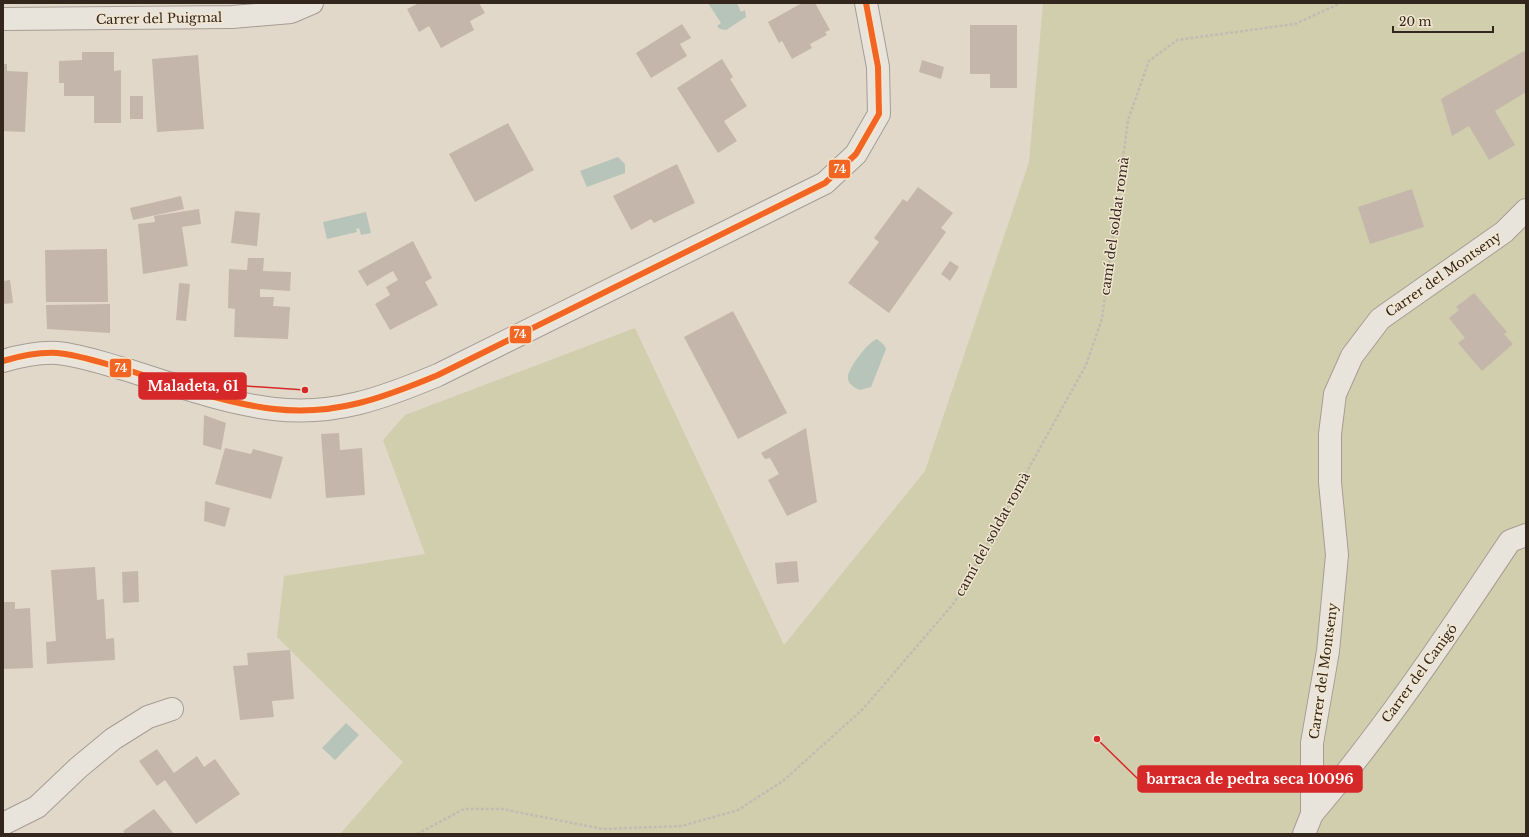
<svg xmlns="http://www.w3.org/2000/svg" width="1529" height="837" font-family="'Libre Baskerville',serif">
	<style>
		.green { fill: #d1cead }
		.water { fill: #b6c4ba }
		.building { fill: #c4b6ab }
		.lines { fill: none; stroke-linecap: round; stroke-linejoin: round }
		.minor-casing { stroke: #a59d94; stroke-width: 24 }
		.path { stroke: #c1bbb3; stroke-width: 2.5; stroke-dasharray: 3 2; stroke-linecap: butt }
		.minor { stroke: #e9e4db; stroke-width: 22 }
		.bus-1-casing { stroke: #f2e6d0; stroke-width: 9 }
		.bus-1 { stroke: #f26522; stroke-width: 6 }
		.labels { text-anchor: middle; stroke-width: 3; stroke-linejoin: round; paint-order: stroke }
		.street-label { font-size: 13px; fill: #32261d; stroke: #f2e6d0 }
		.leader { fill: none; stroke: #d62828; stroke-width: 1.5 }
		.callout-dot { fill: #d62828; stroke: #f2e6d0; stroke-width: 1.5 }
		.callout { fill: #d62828; stroke: #d62828; stroke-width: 1.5 }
		.callout-label { font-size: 14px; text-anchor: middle; font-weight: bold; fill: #fff }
		.line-badge { stroke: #f2e6d0; stroke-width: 1.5 }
		.badge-label { font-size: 11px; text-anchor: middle; font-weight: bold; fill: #fff }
	</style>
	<rect width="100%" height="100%" fill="#e1d8ca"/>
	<path class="green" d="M1043,3H1526V834H340L403,762L277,637L284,576L425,554L383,440L405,415L635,328L784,645L925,471L1029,162Z"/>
	<g class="water">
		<path d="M708,3H737L741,12L745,10L746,17L726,30L720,29L717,26L721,23Z"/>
		<path d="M618,157L625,164V173L587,187L580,171Z"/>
		<path d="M366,212L371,233L361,235L359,228L356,229L357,232L327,239L323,222Z"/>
		<path d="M877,339L884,345L886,349L871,387L860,390C855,388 848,384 848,378C847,369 869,341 877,339Z"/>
		<path d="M346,723L359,735L335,760L322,748Z"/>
	</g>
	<g class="building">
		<path d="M419,3H479L485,13L470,21L474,30L441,48L429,26L419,32L407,9Z"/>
		<path d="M802,3H815L830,30L825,32L827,35L810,44L812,48L792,59L782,41L779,43L768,22Z"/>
		<path d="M682,24L691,38L680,44L687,56L651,78L636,53Z"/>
		<path d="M970,25H1017V88H990V74H970Z"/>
		<path d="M1524,51L1526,54V92L1495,111L1515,145L1489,160L1469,126L1452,136L1441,99Z"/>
		<path d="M82,52H114V71L121,70V123H94V96H64V83H59V61L82,60Z"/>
		<path d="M198,55L204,129L157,132L152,59Z"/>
		<path d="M722,59L733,77L730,79L747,106L724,121L737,141L718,153L677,88Z"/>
		<path d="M922,60L944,67L941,79L919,72Z"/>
		<path d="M3,64H7V71L28,72L25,132L3,131Z"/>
		<rect x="130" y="96" width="13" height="23"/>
		<path d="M508,123L534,170L475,202L449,154Z"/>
		<path d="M677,164L695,203L654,223L651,219L631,230L613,196Z"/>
		<path d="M918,187L953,213L941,228L946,232L889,313L848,283L879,242L874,238L903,199L907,202Z"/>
		<path d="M1412,189L1424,227L1370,244L1358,207Z"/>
		<path d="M181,196L184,209L133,220L130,208Z"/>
		<path d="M199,209L201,224L182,227L188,266L143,274L138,224L155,222L154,216Z"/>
		<path d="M235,211L260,213L257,246L231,243Z"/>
		<path d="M413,241L432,278L425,282L438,305L390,330L375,304L390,295L386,287L398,280L393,271L367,286L358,271Z"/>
		<path d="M107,249L108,302H46L45,250Z"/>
		<path d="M248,258H264L263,271L291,272L290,291L260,289V297H274L273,306L290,307L288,339L234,337L235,309L228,308L229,269L247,270Z"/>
		<path d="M950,261L959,267L950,281L941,274Z"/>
		<path d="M10,280L13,303L3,304V281Z"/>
		<path d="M179,283L190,284L186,321L176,320Z"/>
		<path d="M1474,293L1507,332L1504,334L1513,344L1482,371L1458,343L1465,338L1449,318L1459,310L1456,307Z"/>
		<path d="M110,304V333L47,329L46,305Z"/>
		<path d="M733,311L787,413L738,439L684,337Z"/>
		<path d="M204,415L226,423L221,450L203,445Z"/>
		<path d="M806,428L817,502L787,516L768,480L779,474L770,458L765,459L761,453Z"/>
		<path d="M339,433L340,450L362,448L365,495L326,498L321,434Z"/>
		<path d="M225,448L251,454L253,449L283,457L271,499L215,484Z"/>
		<path d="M205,501L230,508L225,527L204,521Z"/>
		<path d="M797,561L799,582L777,584L775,563Z"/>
		<path d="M95,567L97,600L104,599L106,639L114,638L115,660L47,664L46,642L56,641L51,570Z"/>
		<path d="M138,571L139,602L123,603L122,572Z"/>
		<path d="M3,602H15V609L30,608L33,668L3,669Z"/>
		<path d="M290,650L294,699L272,701L274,717L240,720L233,666L248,665L247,653Z"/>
		<path d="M157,749L174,773L197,756L204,767L215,759L240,794L196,824L165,780L157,786L139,761Z"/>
		<path d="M154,809L174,834H125L123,831Z"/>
	</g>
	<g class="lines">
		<defs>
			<g id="minor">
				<path d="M3,19L232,17L291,12L312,3"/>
				<path d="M3,361C20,356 39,352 57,353C80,355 102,363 124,369C173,384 223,403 274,409C335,416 383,398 438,375L825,183L856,154L879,114L878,67L866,3"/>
				<path d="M1312,814C1385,729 1448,634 1510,541L1526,535"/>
				<path d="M3,824L37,807L78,768L113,739L148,717L172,709"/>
				<path d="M1304,834L1312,814V743L1328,651L1337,555L1330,482V434L1335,394L1352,356L1380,319L1504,232L1526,210"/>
			</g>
		</defs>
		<use href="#minor" class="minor-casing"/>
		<path class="path" d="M417,834L464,809H502L603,829L682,826L738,810L783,781L863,709L954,603L1086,365L1102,319L1128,120L1149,61L1177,40L1295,24L1341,3"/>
		<use href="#minor" class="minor"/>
		<defs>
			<path id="bus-1" d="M3,361C20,356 39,352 57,353C80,355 102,363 124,369C173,384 223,403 274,409C335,416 383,398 438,375L825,183L856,154L879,114L878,67L866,3"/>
		</defs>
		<use href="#bus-1" class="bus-1-casing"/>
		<use href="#bus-1" class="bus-1"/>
	</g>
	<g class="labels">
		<g class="street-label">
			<text transform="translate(159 18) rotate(-1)" y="5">Carrer del Puigmal</text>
			<text transform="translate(1114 226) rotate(-82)" y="5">camí del soldat romà</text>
			<text transform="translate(1443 274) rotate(-35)" y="5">Carrer del Montseny</text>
			<text transform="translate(992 534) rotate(-61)" y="5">camí del soldat romà</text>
			<text transform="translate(1323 671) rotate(-82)" y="5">Carrer del Montseny</text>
			<text transform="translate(1419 673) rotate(-54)" y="5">Carrer del Canigó</text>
		</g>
	</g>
	<path class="leader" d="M305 390L246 386M1097 739L1138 779"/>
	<g class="callout-dot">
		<circle cx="305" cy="390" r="4"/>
		<circle cx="1097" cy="739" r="4"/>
	</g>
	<g class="callout">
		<rect x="139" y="373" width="107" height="26" rx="4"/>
		<rect x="1138" y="766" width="224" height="26" rx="4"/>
	</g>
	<g class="callout-label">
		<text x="193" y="391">Maladeta, 61</text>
		<text x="1250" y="784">barraca de pedra seca 10096</text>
	</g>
	<g class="line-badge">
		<rect x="828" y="159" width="23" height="20" rx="4" fill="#f26522"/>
		<rect x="509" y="325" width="23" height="19" rx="4" fill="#f26522"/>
		<rect x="109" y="358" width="23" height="20" rx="4" fill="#f26522"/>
	</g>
	<g class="badge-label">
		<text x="840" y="173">74</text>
		<text x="520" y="338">74</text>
		<text x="121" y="372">74</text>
	</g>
	<rect width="1529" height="837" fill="none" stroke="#32261d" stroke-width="8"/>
	<path d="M1393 26v6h100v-6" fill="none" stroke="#32261d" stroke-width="2"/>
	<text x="1399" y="26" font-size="12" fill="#32261d" stroke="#f2e6d0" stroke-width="3" paint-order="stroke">20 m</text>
</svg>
